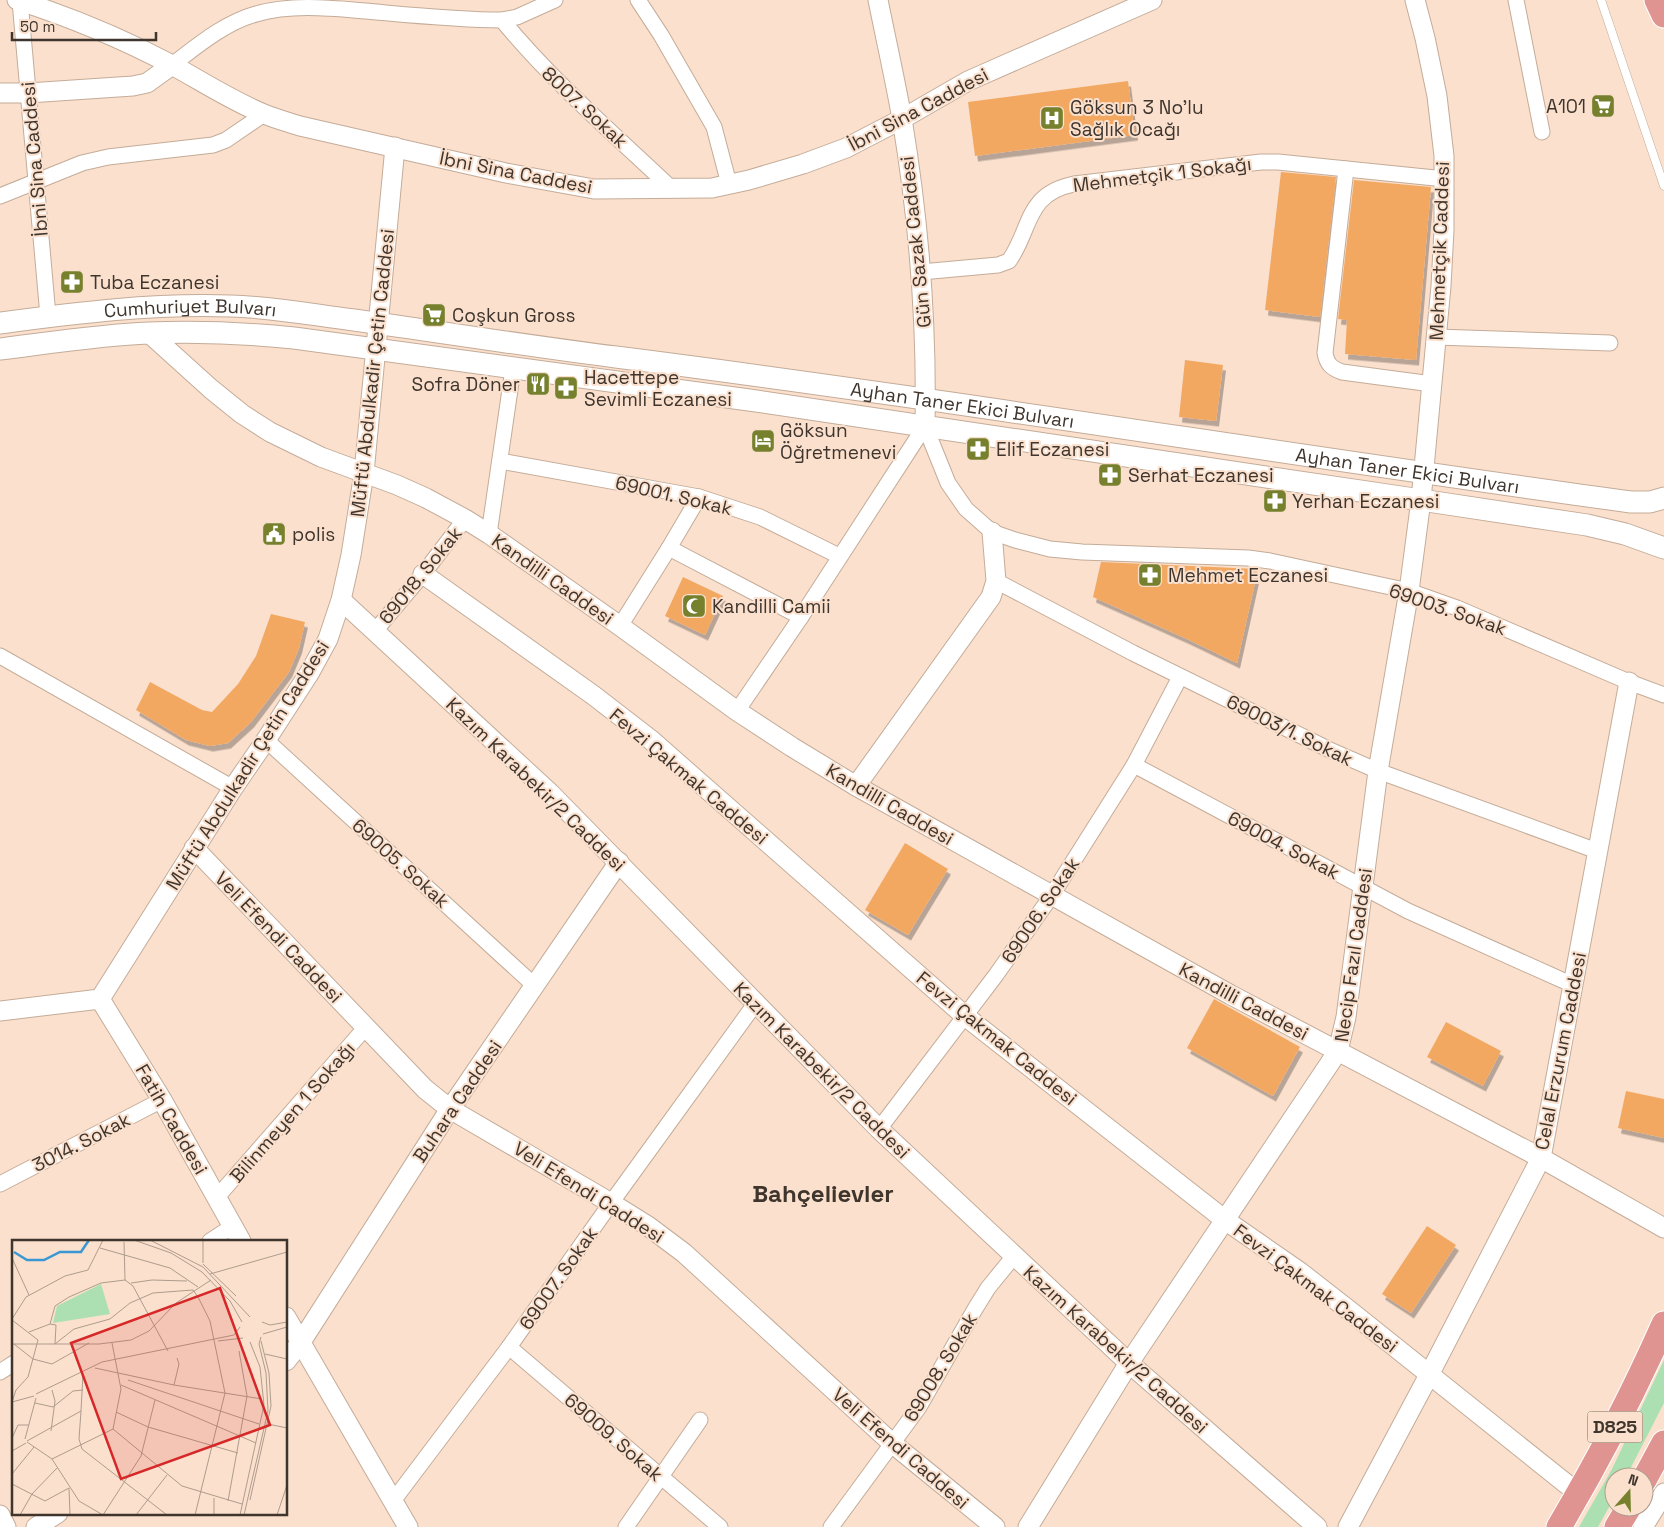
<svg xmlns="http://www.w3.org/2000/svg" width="1664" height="1527" font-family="'Space Grotesk',sans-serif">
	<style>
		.green { fill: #ace0b3 }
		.building { fill: #f3a862; filter: url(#shadow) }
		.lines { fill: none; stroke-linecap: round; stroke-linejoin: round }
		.service-casing { stroke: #c4ac99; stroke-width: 9 }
		.minor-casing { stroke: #c4ac99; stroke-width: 17 }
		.tertiary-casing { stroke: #c4ac99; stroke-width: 21 }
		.secondary-casing { stroke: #c4ac99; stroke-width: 23 }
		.trunk-casing { stroke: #fff; stroke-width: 27 }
		.service { stroke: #fff; stroke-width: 8 }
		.minor { stroke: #fff; stroke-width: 15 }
		.tertiary { stroke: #fff; stroke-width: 19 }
		.secondary { stroke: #fff; stroke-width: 21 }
		.trunk { stroke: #e09492; stroke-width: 25 }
		.labels { text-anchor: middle; stroke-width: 4; stroke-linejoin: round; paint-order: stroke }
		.shield { fill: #fae0cd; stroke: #77685d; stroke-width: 1 }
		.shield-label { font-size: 18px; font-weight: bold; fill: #3f352d }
		.poi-label { font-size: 19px; fill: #3f352d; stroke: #fae0cd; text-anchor: start }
		.street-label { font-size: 19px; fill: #3f352d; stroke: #fae0cd }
		.district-label { font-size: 24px; font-weight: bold; fill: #3f352d; stroke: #fae0cd }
		.inset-river { fill: none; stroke: #3a97d3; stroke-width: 2.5 }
		.inset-road { fill: none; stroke: #af9c8d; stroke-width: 1 }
		.view { fill: #d62828; fill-opacity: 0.15; stroke: #d62828; stroke-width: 2.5 }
		.inset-edge { fill: none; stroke: #3f352d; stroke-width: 2.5 }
	</style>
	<defs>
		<filter id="shadow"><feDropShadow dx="3" dy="5.5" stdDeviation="0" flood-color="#0004"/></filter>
	</defs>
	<rect width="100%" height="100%" fill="#fae0cd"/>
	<path class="green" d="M1664,1360V1403L1626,1477H1614V1498L1598,1527H1579L1612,1469Z"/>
	<g class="building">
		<path d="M1128,81L1135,135L975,156L968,102Z"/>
		<path d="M1281,172L1336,177L1320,317L1265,310Z"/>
		<path d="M1354,180L1431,187L1416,360L1345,354L1347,320L1338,319Z"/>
		<path d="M1185,360L1223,365L1216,421L1179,417Z"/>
		<path d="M1101,562L1258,569L1237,663L1187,639L1093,597Z"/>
		<path d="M683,577L723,596L705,635L665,616Z"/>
		<path d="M271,614L305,622L299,648L289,672L251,722L228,743L210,746L186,740L136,710L150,682L202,710L212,712L238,684L256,656Z"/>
		<path d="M905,843L948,869L908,935L865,910Z"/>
		<path d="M1214,999L1300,1047L1273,1096L1187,1048Z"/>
		<path d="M1446,1022L1501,1051L1483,1086L1427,1057Z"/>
		<path d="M1626,1091L1664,1099V1138L1618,1128Z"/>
		<path d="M1427,1226L1456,1245L1411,1313L1382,1294Z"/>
	</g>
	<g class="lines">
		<defs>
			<path id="service" d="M1601,0L1664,186"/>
			<g id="minor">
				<path d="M638,0L661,35L714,127L729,184"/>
				<path d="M1516,0L1542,132"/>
				<path d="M20,1L48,316"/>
				<path d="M502,20C553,82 614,134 672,189"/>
				<path d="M172,65C197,46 224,23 256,14C291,4 329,8 365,11C410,15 456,20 502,20L517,17L555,0"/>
				<path d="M1346,169L1325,353C1327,364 1331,368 1342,372L1432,384"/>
				<path d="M0,196L82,163L108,157L213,145L226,140L264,114"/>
				<path d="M921,272L998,265L1009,261C1032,228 1025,194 1074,184L1261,162H1278L1445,179"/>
				<path d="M1436,337L1610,343"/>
				<path d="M925,426L948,483L966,509L992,532L1015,540L1050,549L1082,552L1248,558L1270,561L1409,591L1457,608L1629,682L1664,695"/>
				<path d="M500,461L699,497L760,517L839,556"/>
				<path d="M489,534L513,369"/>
				<path d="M669,548L801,617"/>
				<path d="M996,581L1133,653L1330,750L1378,771L1597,851"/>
				<path d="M620,626L669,548L699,497"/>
				<path d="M375,631L423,574L465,519"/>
				<path d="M0,656L233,788"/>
				<path d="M737,711L801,617L925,426"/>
				<path d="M266,740L535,986"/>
				<path d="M1134,765L1408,911L1573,985"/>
				<path d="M879,1129L996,975L1052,895L1134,765L1180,677"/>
				<path d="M0,1184L162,1100"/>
				<path d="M218,1196L366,1027"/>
				<path d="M210,1241L233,1226"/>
				<path d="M509,1347L720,1527"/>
				<path d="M0,1372L14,1363"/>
				<path d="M393,1501L509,1347L611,1203L755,1004"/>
				<path d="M626,1527L700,1420"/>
				<path d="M831,1527L919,1407L975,1309L988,1288L1014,1256"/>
			</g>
			<g id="tertiary">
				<path d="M17,0C70,17 123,39 172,65C203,82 232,101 264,114C276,119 288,122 300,126L506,173L594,189L712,188L749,180L803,164L846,148L902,119L968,81L1152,0"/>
				<path d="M878,0C886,40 895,79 902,119C919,221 927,323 925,426"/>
				<path d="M0,93H28L133,86L147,83L172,65"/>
				<path d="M149,333L211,389L242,414L270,432L321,457L397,485L426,498L465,519L489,534L620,626L737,711L792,747L856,786L1231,995L1541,1158L1664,1228"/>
				<path d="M423,574L593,695L650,739L965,1016L1225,1220L1300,1272L1350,1311L1579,1494"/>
				<path d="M341,600L550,793L879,1129L1129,1363L1317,1527"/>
				<path d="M856,786L991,597L996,581L992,532"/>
				<path d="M194,848L425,1089L450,1109L611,1203L648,1226L684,1253L893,1444L995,1527"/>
				<path d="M100,999L162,1100L241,1241"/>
				<path d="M0,1011L100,999L233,788L266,740L310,672L328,639L341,600L351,555L364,473L395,147"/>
				<path d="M286,1317L408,1527"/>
				<path d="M286,1361L301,1342L450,1109L619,862"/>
				<path d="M0,1515L6,1527"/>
				<path d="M36,1527L58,1513"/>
				<path d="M1028,1527L1129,1363L1338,1051L1346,1017L1378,771L1409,591L1421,500L1441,286L1444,230V156L1437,96L1425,38L1415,0"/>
				<path d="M1348,1527L1429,1375L1541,1158L1629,682"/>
				<path d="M1643,1527L1664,1493"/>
			</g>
			<g id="secondary">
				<path id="s1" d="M0,323C76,313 154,303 231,306C272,307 313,315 354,320C441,332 528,346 616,357C955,400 1292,456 1631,502H1650L1664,498"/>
				<path d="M0,349C49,343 99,335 149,333C197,331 245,333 294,338L749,400L1421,500L1587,525L1625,534L1664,548"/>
			</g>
			<g id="trunk">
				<path d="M1657,0L1664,15"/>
				<path d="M1644,1480L1664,1443"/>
				<path d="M1559,1527C1598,1461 1633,1394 1664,1324"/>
				<path d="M1617,1527L1629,1507"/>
			</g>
		</defs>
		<use href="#service" class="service-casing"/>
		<use href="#minor" class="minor-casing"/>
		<use href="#tertiary" class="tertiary-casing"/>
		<use href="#secondary" class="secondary-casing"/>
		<use href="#trunk" class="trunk-casing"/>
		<use href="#service" class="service"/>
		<use href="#minor" class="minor"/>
		<use href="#tertiary" class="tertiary"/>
		<use href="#secondary" class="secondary"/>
		<use href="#trunk" class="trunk"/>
	</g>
	<defs>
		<symbol id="supermarket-square" viewBox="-11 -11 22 22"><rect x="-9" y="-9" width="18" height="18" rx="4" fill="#76802d" stroke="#fae0cd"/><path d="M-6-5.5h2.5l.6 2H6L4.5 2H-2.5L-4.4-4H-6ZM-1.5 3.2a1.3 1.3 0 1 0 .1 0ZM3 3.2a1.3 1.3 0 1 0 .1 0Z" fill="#fff"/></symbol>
		<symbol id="hospital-square" viewBox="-11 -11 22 22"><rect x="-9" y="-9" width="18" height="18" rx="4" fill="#76802d" stroke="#fae0cd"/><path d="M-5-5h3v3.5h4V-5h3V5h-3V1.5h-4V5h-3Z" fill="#fff"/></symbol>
		<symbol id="pharmacy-square" viewBox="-11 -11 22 22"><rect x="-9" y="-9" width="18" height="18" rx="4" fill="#76802d" stroke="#fae0cd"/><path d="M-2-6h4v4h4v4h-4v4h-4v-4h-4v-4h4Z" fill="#fff"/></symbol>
		<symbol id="restaurant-square" viewBox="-11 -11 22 22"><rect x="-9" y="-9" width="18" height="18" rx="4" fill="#76802d" stroke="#fae0cd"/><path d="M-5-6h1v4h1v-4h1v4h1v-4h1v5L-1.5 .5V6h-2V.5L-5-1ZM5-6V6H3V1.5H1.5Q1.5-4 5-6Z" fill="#fff"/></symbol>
		<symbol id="hotel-square" viewBox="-11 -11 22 22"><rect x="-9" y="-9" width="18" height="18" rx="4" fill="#76802d" stroke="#fae0cd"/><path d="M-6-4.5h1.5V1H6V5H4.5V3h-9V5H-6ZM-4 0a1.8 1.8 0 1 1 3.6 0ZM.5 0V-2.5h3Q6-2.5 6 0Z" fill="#fff"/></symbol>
		<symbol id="civic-square" viewBox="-11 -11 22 22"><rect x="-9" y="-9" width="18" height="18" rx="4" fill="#76802d" stroke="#fae0cd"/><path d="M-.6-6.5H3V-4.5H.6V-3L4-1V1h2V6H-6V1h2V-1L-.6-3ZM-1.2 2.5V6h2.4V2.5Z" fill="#fff"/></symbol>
		<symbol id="mosque-square" viewBox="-11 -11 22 22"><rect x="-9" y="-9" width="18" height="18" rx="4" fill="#76802d" stroke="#fae0cd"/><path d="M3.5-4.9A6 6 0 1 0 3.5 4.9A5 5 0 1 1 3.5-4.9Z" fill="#fff"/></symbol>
	</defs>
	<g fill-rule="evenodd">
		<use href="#supermarket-square" x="1589" y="92" width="28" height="28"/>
		<use href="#hospital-square" x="1038" y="104" width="28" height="28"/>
		<use href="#pharmacy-square" x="58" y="268" width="28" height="28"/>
		<use href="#supermarket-square" x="420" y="301" width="28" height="28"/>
		<use href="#restaurant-square" x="524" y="370" width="28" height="28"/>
		<use href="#pharmacy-square" x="552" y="374" width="28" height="28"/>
		<use href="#hotel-square" x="749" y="427" width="28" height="28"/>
		<use href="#pharmacy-square" x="964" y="435" width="28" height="28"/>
		<use href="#pharmacy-square" x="1096" y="461" width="28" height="28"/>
		<use href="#pharmacy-square" x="1261" y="487" width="28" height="28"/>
		<use href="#civic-square" x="260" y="520" width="28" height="28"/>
		<use href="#pharmacy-square" x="1136" y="561" width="28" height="28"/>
		<use href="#mosque-square" x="680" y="592" width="28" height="28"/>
	</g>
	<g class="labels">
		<rect class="shield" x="1587.5" y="1411.5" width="55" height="31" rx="4"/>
		<g class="shield-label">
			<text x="1615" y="1433">D825</text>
		</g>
		<g class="poi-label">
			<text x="1586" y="113" text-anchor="end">A101</text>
			<text x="1070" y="114">Göksun 3 No'lu<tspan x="1070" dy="22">Sağlık Ocağı</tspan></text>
			<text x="90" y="289">Tuba Eczanesi</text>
			<text x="452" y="322">Coşkun Gross</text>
			<text x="584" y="384">Hacettepe<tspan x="584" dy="22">Sevimli Eczanesi</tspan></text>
			<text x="520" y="391" text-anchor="end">Sofra Döner</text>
			<text x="780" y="437">Göksun<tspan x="780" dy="22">Öğretmenevi</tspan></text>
			<text x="996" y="456">Elif Eczanesi</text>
			<text x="1128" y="482">Serhat Eczanesi</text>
			<text x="1292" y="508">Yerhan Eczanesi</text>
			<text x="292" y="541">polis</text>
			<text x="1168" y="582">Mehmet Eczanesi</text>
			<text x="712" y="613">Kandilli Camii</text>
		</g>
		<g class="street-label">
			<text transform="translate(585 107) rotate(43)" y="7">8007. Sokak</text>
			<text transform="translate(918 109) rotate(-28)" y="7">İbni Sina Caddesi</text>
			<text transform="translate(34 159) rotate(-95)" y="7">İbni Sina Caddesi</text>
			<text transform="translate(516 172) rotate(11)" y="7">İbni Sina Caddesi</text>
			<text transform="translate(1162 174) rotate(-7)" y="7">Mehmetçik 1 Sokağı</text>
			<text transform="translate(915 242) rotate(-96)" y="7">Gün Sazak Caddesi</text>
			<text transform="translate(1439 251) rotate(-88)" y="7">Mehmetçik Caddesi</text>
			<text dy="7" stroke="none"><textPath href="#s1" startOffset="191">Cumhuriyet Bulvarı</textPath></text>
			<text transform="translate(372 373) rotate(-84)" y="7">Müftü Abdulkadir Çetin Caddesi</text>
			<text dy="7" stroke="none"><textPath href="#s1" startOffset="970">Ayhan Taner Ekici Bulvarı</textPath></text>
			<text dy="7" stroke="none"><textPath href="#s1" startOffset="1420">Ayhan Taner Ekici Bulvarı</textPath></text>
			<text transform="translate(674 495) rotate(13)" y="7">69001. Sokak</text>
			<text transform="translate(420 575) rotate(-51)" y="7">69018. Sokak</text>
			<text transform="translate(553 579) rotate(35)" y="7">Kandilli Caddesi</text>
			<text transform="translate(1448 609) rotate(19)" y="7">69003. Sokak</text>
			<text transform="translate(1290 730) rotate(26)" y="7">69003/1. Sokak</text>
			<text transform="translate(247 765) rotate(-58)" y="7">Müftü Abdulkadir Çetin Caddesi</text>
			<text transform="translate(689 776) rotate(40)" y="7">Fevzi Çakmak Caddesi</text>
			<text transform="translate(536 784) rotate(44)" y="7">Kazım Karabekir/2 Caddesi</text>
			<text transform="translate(890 804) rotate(30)" y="7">Kandilli Caddesi</text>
			<text transform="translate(1284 845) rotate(28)" y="7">69004. Sokak</text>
			<text transform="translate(401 863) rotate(42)" y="7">69005. Sokak</text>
			<text transform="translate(1040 910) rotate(-56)" y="7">69006. Sokak</text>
			<text transform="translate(279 937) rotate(46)" y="7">Veli Efendi Caddesi</text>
			<text transform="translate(1353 955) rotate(-82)" y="7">Necip Fazıl Caddesi</text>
			<text transform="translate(1244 1001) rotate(28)" y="7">Kandilli Caddesi</text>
			<text transform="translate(997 1038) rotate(39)" y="7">Fevzi Çakmak Caddesi</text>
			<text transform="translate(1560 1051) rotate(-79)" y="7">Celal Erzurum Caddesi</text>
			<text transform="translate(822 1070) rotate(45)" y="7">Kazım Karabekir/2 Caddesi</text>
			<text transform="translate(457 1101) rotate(-56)" y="7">Buhara Caddesi</text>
			<text transform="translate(292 1112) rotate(-49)" y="7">Bilinmeyen 1 Sokağı</text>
			<text transform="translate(172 1119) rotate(60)" y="7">Fatih Caddesi</text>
			<text transform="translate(81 1142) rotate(-27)" y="7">3014. Sokak</text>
			<text transform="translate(589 1192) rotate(32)" y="7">Veli Efendi Caddesi</text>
			<text transform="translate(558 1278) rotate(-55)" y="7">69007. Sokak</text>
			<text transform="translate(1316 1288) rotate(37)" y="7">Fevzi Çakmak Caddesi</text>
			<text transform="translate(1116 1349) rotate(42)" y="7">Kazım Karabekir/2 Caddesi</text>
			<text transform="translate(940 1367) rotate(-59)" y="7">69008. Sokak</text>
			<text transform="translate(614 1437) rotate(41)" y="7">69009. Sokak</text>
			<text transform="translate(901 1448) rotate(41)" y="7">Veli Efendi Caddesi</text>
		</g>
		<g class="district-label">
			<text x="823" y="1202">Bahçelievler</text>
		</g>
	</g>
	<g transform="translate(12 1240)">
		<rect width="275" height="275" fill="#fae0cd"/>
		<path d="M89,44L98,74L41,83L45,66Z" fill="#ace0b3"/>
		<path class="inset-river" d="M2,12L15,20H32L48,12H69L77,0"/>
		<path class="inset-road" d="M122,0L159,13L190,32L218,61L230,82M138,0L191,27L238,77M191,0V23M112,2L113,40M88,8L158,28L186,47M0,18L17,55M191,24L224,56M198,34L275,12M119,43L140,40L175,41M0,79L14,57L53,36L76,30L91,0M0,80L26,100L16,137L4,150L0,162M250,82L258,85L275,82M38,84L44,85L43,104L62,89L98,79L118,63L141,53L181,50L186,57L198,81L213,153L183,275M17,92L38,84L43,66L57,57L89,43L113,40L121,46L156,111M251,94L275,87M206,101L231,98M0,104H87L119,100L137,91L164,63L199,40M2,104L21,119L40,124L77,103M253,114L275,119M83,128L162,145L250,159M116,140L247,184M109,145L244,203M162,145L167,124L165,118M24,154L90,122L222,95L228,87M0,162L22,156M23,163L41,167L61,151L71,150M69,171L67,199L70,209L155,275M104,172L136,187L226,213M256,184L275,188M101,189L170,246L230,264M39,191L43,161L40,150M0,198L6,185H17M13,199L24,158M15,201L69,171L71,134M15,202L40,219L67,261L91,275M0,211L14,203M40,219L101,189L109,149L100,103M0,234L22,207M0,244L33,261L57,248M57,248L58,275M202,258V275M238,260L259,166L257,133L249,101M216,261L235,156L227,111M8,275L20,254L45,228M91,275L129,216L143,160M124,275L155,235M228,275L252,165L248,127L238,102M232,275L256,171L254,133L247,104L249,97M265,275L275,245"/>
		<path class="view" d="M208,48L258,185L109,239L59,103Z"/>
		<rect width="275" height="275" class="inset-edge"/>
	</g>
	<g transform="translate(1629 1492) rotate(20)"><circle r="24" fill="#fae0cd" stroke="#af9c8d"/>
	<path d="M0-4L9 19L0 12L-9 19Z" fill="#76802d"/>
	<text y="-8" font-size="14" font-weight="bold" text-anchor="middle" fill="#3f352d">N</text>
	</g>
	<path d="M12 32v8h144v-8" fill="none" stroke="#3f352d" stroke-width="2.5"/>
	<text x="20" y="32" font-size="15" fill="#3f352d" stroke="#fae0cd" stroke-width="4" paint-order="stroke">50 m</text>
</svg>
